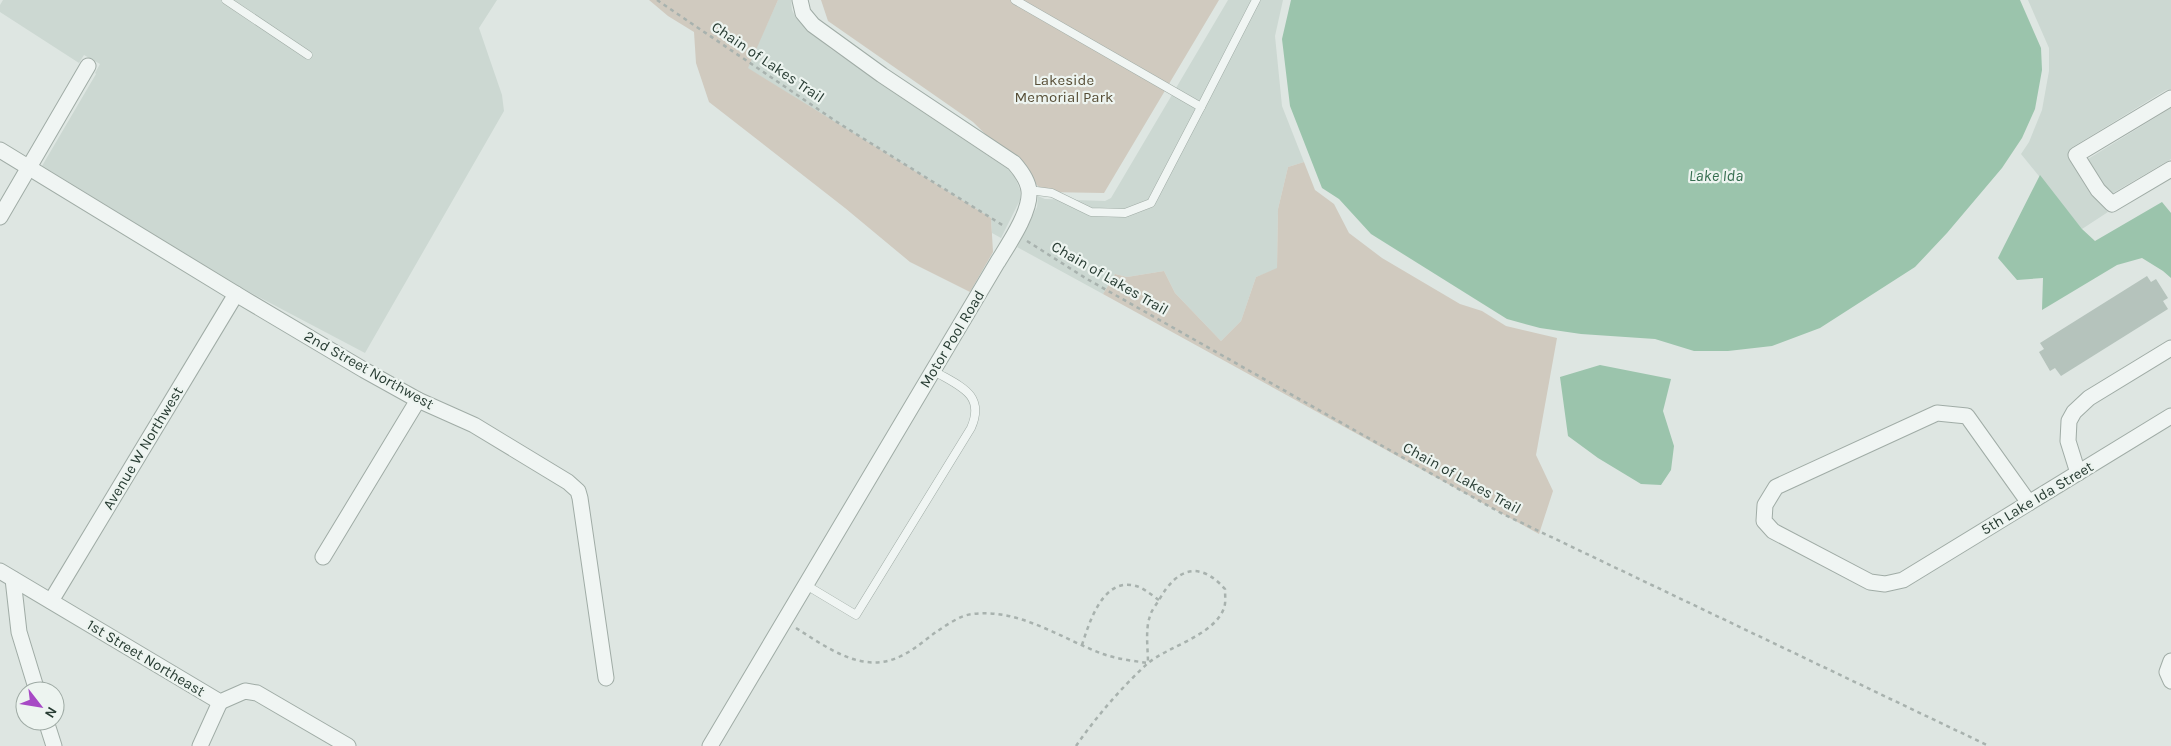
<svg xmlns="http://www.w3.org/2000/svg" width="2171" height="746" font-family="Karla,sans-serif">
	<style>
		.built { fill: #ccd8d2 }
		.green { fill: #d0cabf }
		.water { fill: #9bc4ac }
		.building { fill: #b5c3bc }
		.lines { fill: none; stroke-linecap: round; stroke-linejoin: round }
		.lane-casing { stroke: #a0aca6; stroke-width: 9 }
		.street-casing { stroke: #a0aca6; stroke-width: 17 }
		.path { stroke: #a8b2ae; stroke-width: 2.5; stroke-dasharray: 4 4; stroke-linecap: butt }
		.lane { stroke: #f0f5f3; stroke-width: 8 }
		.street { stroke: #f0f5f3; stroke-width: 15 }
		.labels { text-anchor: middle; stroke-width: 4.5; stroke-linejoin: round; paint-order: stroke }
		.street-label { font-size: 15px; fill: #283c33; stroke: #edf4f0 }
		.park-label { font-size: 15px; fill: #574e36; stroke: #edf4f0 }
		.water-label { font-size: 16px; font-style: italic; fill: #356d4f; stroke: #edf4f0 }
	</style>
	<rect width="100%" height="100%" fill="#dee6e2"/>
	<g class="built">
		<path d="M3,0H497L479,28L502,95L504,111L365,353L240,287L42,166L96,74L95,73L100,64L84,55L79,63L0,12V5Z"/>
		<path d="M778,0H791L792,10L796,18L807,30L831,49L1008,169L1015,177L1020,190V200L1001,238L992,233L991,218L747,68Z"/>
		<path d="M1228,0H1283L1275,36L1282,106L1304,162L1288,167L1278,209L1277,269L1256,277L1241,321L1221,341L1175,293L1164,271L1127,277L1115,274L1103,294L1017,247L1037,207L1038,196L1045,199L1105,201L1111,198Z"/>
		<path d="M2028,0H2171V89L2166,90L2071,148L2069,159L2090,193L2108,212L2082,229L2021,154L2029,142L2042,110L2049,71V48Z"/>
		<path d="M2171,108V159L2113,193L2104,185L2088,159Z"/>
	</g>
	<g class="green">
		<path d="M649,0H778L748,68L991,218L993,252L970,292L910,262L845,208L709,102L696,63L694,32L668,16Z"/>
		<path d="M821,0H1219L1104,193L1044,192L973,122L828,21Z"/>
		<path d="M1304,162L1315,190L1334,204L1349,233L1382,258L1460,304L1482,311L1506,326L1557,338L1536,455L1553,491L1539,534L1103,294L1115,274L1127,277L1164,271L1175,293L1221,341L1241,321L1256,277L1277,268L1278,209L1288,167Z"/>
	</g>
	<g class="water">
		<path d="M1291,0H2020L2041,48L2042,70L2035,109L2022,138L2002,168L1947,233L1915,267L1820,328L1772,346L1728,351H1694L1655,339L1581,334L1540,328L1507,319L1371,234L1339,199L1322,188L1290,106L1282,39Z"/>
		<path d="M2040,175L2082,229L2095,241L2162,202L2171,213V278L2163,271L2142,258L2117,265L2042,310L2043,278L2017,280L1998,258Z"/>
		<path d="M1600,365L1671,379L1663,411L1674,446L1671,470L1661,485L1641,484L1598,458L1568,436L1560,377Z"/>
	</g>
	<path class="building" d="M2147,276L2151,282L2156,279L2168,298L2163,301L2168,309L2061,376L2055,368L2050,371L2039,352L2044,349L2040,343Z"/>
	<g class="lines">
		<defs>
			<g id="lane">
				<path d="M226,0L308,55"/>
				<path d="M1015,0L1201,107L1256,0"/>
				<path d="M1029,190L1052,193L1091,212L1125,213L1151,203L1201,107"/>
				<path d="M806,585L856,615L971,428C986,394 959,386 934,371"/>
			</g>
			<g id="street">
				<path d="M2171,98L2076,155L2098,190L2112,204L2171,169"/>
				<path d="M0,150L236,294L364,370L418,400L474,425L568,482L578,491L580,498L606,678"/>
				<path d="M0,217L88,66"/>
				<path d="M2078,473L2068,441L2069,421L2074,412L2089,398L2171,348"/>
				<path d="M2029,503L1967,416L1937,413L1776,487L1765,505L1764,521L1773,531L1870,582L1885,584L1903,580L2171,416"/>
				<path d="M323,557L418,400"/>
				<path d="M0,571L220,702L245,691L257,693L348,746"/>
				<path d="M13,579L19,632L37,691"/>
				<path d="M51,601L236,294"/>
				<path d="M2171,661L2167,672L2171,681"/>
				<path d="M46,721L54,746"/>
				<path d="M200,746L220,702"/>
				<path d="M710,746L997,263C1008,245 1031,212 1029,191C1028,180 1021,171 1014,163L882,75L813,25L803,13L800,0"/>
			</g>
		</defs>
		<use href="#lane" class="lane-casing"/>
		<use href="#street" class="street-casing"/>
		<g class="path">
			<path d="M657,0L840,124L1004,226"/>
			<path d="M1027,241L1087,279L1501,513L1989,746"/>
			<path d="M796,628C828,648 863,675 901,656C914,650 925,640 936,632C947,625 960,615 973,614C1019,608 1062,639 1103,654C1117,659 1134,661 1148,663"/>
			<path d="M1082,645C1089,623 1102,581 1131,585C1142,586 1150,594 1159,600"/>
			<path d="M1076,746C1096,717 1121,688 1147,664C1166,647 1214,636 1224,608C1226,603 1225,595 1225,589C1199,560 1177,568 1159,600C1156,605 1151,611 1150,616C1145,630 1148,649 1148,663"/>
		</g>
		<use href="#lane" class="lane"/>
		<use href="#street" class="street"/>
	</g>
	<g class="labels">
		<g class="street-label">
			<text transform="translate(768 62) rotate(34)" y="5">Chain of Lakes Trail</text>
			<text transform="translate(1110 278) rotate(30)" y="5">Chain of Lakes Trail</text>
			<text transform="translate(952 339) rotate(-59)" y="5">Motor Pool Road</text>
			<text transform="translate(369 370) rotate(29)" y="5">2nd Street Northwest</text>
			<text transform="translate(143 448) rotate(-59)" y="5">Avenue W Northwest</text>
			<text transform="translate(1462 478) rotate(29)" y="5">Chain of Lakes Trail</text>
			<text transform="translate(2037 498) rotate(-31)" y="5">5th Lake Ida Street</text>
			<text transform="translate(146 658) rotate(31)" y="5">1st Street Northeast</text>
		</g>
		<g class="park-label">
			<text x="1064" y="85">Lakeside<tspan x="1064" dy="17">Memorial Park</tspan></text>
		</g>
		<g class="water-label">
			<text x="1716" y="181">Lake Ida</text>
		</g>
	</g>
	<g transform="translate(40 706) rotate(121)"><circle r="24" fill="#edf4f0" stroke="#9eaaa4"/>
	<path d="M0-4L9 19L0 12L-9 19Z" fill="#a749c5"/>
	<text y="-8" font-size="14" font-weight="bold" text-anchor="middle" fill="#283c33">N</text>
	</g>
</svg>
